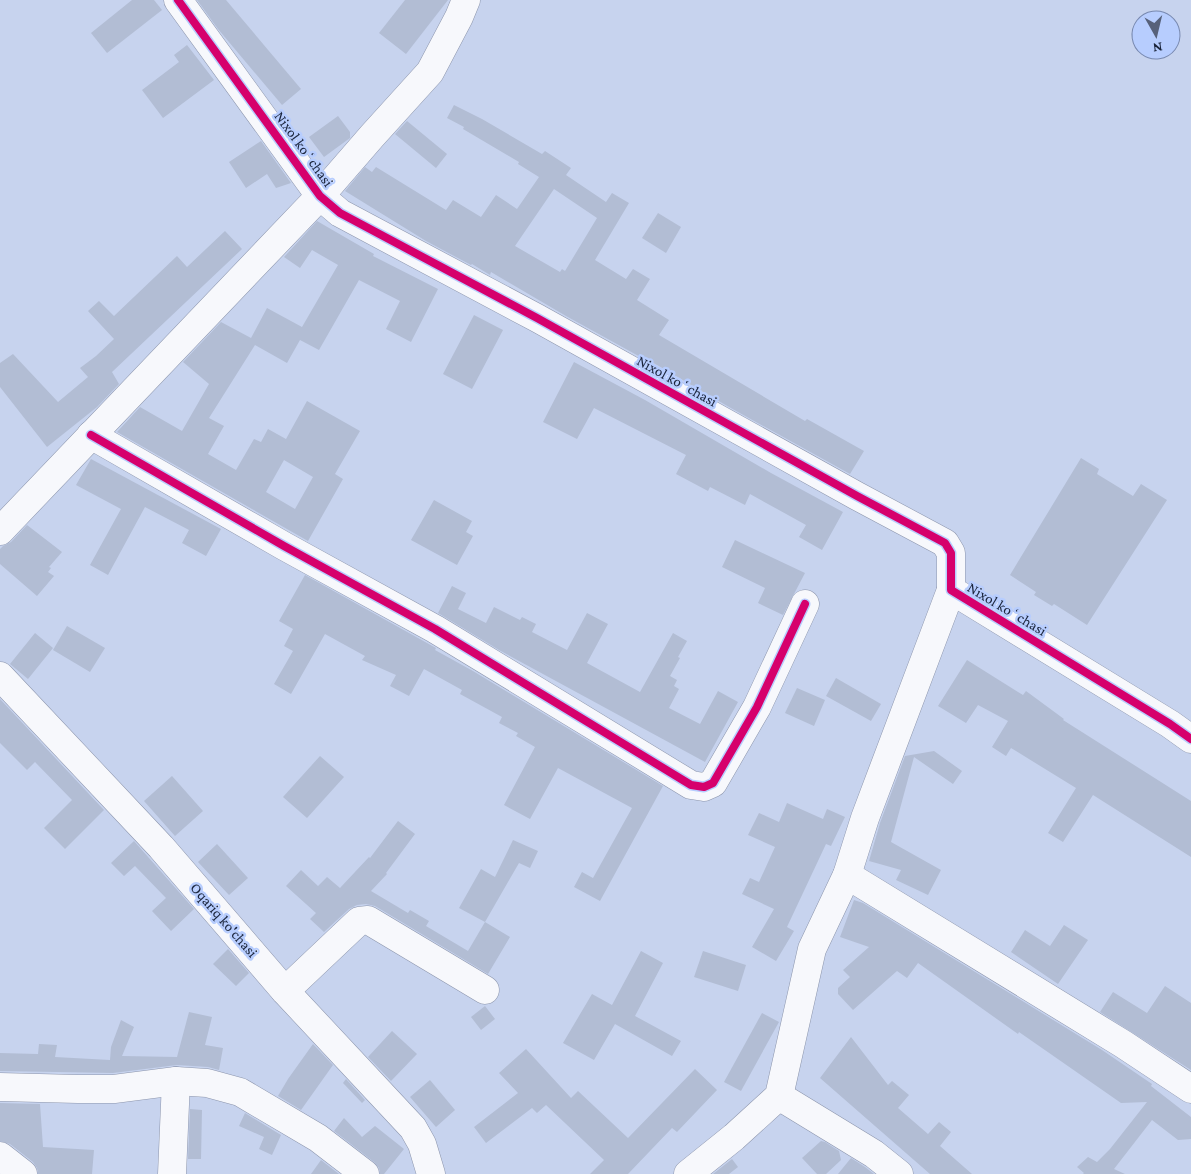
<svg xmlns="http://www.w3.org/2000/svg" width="1191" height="1174" font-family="'Crimson Pro',serif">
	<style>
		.building { fill: #b2bdd4; fill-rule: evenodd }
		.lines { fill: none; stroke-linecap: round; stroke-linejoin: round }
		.minor-casing { stroke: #8c95ac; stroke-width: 29 }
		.minor { stroke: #f7f8fc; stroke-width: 28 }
		.cycleway-casing { stroke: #b7cdfe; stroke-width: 11 }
		.cycleway { stroke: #d6006c; stroke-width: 8 }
		.labels { text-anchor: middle; stroke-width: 5; stroke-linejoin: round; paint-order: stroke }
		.street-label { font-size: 15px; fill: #1a243b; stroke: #b7cdfe }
	</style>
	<rect width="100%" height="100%" fill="#c7d3ee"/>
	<g class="building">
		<path d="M132,0H154L162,10L107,53L91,33Z"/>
		<path d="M197,0H226L301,89L282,105L218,29Z"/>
		<path d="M405,0H448L406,54L379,33Z"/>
		<path d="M187,45L214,80L163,118L142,90L179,62L174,55Z"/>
		<path d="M454,105L482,119L542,154L545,151L571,168L566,175L606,202L612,193L629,203L595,260L626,279L633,269L650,279L637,300L669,320L659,335L805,421L807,419L864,451L850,474L729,407L645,358L644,359L566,316L491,272L490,275L472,264L471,265L426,241L345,191L365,167L372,172L376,167L446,210L453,200L481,217L496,195L517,209L539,177L518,164L519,162L463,129L464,127L447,118ZM554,189L597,218L565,271L562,269L560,272L515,246Z"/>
		<path d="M338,116L350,132V138L324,157L309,137Z"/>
		<path d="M407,121L447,154L436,168L395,134Z"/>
		<path d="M261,141L291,183L276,188L267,174L246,188L229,162Z"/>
		<path d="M658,213L681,227L666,253L642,238Z"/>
		<path d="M317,221L374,254L373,256L438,289L411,342L386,329L400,301L359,280L319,350L300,340L287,363L255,345L209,418L224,426L208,454L236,470L254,439L261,442L268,429L286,439L307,401L360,431L335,474L343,479L308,541L117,432L140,407L182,431L209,384L183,362L221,322L251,338L267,308L302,327L338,265L312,250L300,268L284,257ZM284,460L313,477L295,509L266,492Z"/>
		<path d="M225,231L242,249L112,372L119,384L97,407L47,447L0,387V363L13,354L58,402L88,377L80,368L96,356L114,339L88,311L99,301L114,316L177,256L187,267Z"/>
		<path d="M474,315L503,330L472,389L443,374Z"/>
		<path d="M574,362L645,400L771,473L843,512L822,550L799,537L806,525L750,494L745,505L710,487L708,491L676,474L686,455L594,408L577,439L543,422Z"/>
		<path d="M1081,458L1099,469L1097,474L1133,496L1141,484L1167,500L1087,625L1054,604L1052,606L1034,595L1036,592L1010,575Z"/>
		<path d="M91,459L221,529L206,556L182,543L189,530L145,507L108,575L90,565L121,509L76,485Z"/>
		<path d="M434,500L472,521L466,532L473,536L457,565L411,540Z"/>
		<path d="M27,525L62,552L49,567L51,568L48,572L54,576L37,596L0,564V549L3,546L11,542Z"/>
		<path d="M735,540L805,573L783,615L758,603L765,588L722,567Z"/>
		<path d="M305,575L427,643L436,648L435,650L473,671L663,786L600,901L574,887L582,872L593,878L632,808L558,768L530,819L504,805L535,747L516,736L518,733L499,723L502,717L460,694L462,690L424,669L409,696L390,686L396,675L362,660L365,656L325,634L291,694L274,684L293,651L284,646L293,629L279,621Z"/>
		<path d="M452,586L466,593L458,609L486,623L494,607L520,620L522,617L536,624L532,632L567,650L587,613L608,624L587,663L640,692L673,633L687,641L678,657L680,658L670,676L677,680L674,686L679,689L669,708L700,724L718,691L738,702L705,762L499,650L438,613Z"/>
		<path d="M67,626L105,648L90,672L53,650Z"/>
		<path d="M35,633L53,648L28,679L10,664Z"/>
		<path d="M967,660L1023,695L1026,691L1064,719L1063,720L1191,801V857L1093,795L1063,842L1048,833L1076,788L1011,748L1006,756L992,747L1008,721L978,705L966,723L938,706Z"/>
		<path d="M836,678L881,704L871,721L826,696Z"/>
		<path d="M797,688L825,700L814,726L785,713Z"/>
		<path d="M0,699L104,810L65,849L44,828L72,800L35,762L27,770L0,743Z"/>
		<path d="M934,751L962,771L953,784L914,757L891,842L941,870L928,895L896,880L901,870L869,861L880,823L905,756Z"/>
		<path d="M320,756L344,777L307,818L283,797Z"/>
		<path d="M172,776L203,811L175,836L144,801Z"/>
		<path d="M787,803L823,819L827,809L845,817L831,846L826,844L787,927L794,931L776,961L752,947L774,909L742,894L750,878L759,882L775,847L748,835L759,813L779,822Z"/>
		<path d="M398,821L415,834L386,873L387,874L371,891L408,913L410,910L429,921L426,926L468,951L485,922L510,937L488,974L375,906L366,904L357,905L349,909L324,932L310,919L316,913L286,886L301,870L318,886L327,877L340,888L369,857L370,858Z"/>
		<path d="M513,840L538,851L530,868L519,863L485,922L459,908L481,869L495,877Z"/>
		<path d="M134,841L194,909L171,931L152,911L166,898L135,866L124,876L111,863Z"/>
		<path d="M217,844L248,878L229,895L198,862Z"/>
		<path d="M854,900L863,903L1102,1050L1152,1084L1151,1086L1191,1117V1139L1178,1140L1152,1120L1114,1169L1125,1174H1083L1084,1173L1077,1167L1088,1157L1097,1162L1110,1149L1147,1102L1121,1103L1019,1032L1018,1034L918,963L907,978L897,971L853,1010L838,994V988L850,977L843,970L869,947L840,937Z"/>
		<path d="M1064,925L1088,940L1058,984L1011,952L1025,930L1050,946Z"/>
		<path d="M228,949L249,973L236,986L213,964Z"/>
		<path d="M641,951L663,963L635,1016L681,1041L672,1056L615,1024L594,1060L563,1043L592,994L612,1005Z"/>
		<path d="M703,951L746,965L738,991L694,977Z"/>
		<path d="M1165,986L1191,1003V1070L1100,1012L1113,992L1147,1013Z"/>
		<path d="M485,1006L495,1019L481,1030L471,1017Z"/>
		<path d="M189,1012L212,1017L205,1045L223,1048L219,1070L208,1067L177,1065L113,1073L0,1071V1053L38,1054L39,1044L57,1045L55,1057L110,1060L111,1047L121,1020L134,1027L122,1056L177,1057Z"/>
		<path d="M762,1013L779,1022L741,1091L724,1082Z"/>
		<path d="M392,1031L417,1054L391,1081L368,1057Z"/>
		<path d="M851,1037L888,1085L892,1081L909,1095L898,1108L928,1134L939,1122L951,1132L940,1146L972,1174H930L820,1078Z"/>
		<path d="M313,1044L333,1065L301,1110L278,1096L288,1079Z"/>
		<path d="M526,1049L571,1098L578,1091L628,1138L695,1069L717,1090L677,1132L672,1128L628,1174H590L604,1160L546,1105L537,1113L532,1108L486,1143L474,1127L518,1093L499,1073Z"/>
		<path d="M346,1079L365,1100L362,1103L343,1083Z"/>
		<path d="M430,1080L455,1110L436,1127L410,1097Z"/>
		<path d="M0,1103L40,1104L43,1147L94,1150L92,1174H38L37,1168L33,1162L10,1144L0,1141Z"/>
		<path d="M190,1109L202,1110L201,1159H188Z"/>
		<path d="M245,1113L281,1135L272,1155L259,1149L264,1137L239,1126Z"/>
		<path d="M344,1118L362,1137L375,1126L404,1149L384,1174H380L379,1168L374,1162L334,1131Z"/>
		<path d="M821,1141L825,1142L839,1151L841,1160L826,1174H817L802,1158Z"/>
		<path d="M851,1158L865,1167L874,1174H838Z"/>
		<path d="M732,1159L738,1167L729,1174H713Z"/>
		<path d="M321,1160L339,1174H311Z"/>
	</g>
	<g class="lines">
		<defs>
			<g id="minor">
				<path d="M178,0L320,196L340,213L537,318L857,496L945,543L951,553V590L1170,724L1191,739"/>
				<path d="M91,435L284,546L435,629L691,785L704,787L713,783L757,707L805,604"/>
				<path d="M0,531L320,196L372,136L430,72L459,17L466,0"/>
				<path d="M0,676L161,847L285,991L413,1128L422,1144L431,1174"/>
				<path d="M847,875L1123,1044L1191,1089"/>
				<path d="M285,991L359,921L368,920L485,990"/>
				<path d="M0,1087L78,1089H114L176,1081L207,1083L240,1092L318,1138L365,1174"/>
				<path d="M779,1096L874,1154L899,1174"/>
				<path d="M0,1156L23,1174"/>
				<path d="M172,1174L176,1081"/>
				<path d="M688,1174L734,1137L779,1096L812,949L847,875L865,818L951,590"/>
			</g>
		</defs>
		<use href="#minor" class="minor-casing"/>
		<use href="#minor" class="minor"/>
		<defs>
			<g id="cycleway">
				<path d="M178,0L320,196L340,213L537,318L857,496L945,543L951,553V590L1170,724L1191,739"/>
				<path d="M91,435L284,546L435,629L691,785L704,787L713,783L757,707L805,604"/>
			</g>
		</defs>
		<use href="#cycleway" class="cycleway-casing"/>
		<use href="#cycleway" class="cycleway"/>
	</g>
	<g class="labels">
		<g class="street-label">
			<text transform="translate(304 149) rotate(54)" y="5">Nixol koʻchasi</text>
			<text transform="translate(677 381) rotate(29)" y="5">Nixol koʻchasi</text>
			<text transform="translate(1007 609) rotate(31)" y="5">Nixol koʻchasi</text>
			<text transform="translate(224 920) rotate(49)" y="5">Oqariq ko'chasi</text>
		</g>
	</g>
	<g transform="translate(1156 35) rotate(172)"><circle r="24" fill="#b7cdfe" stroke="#7889b0"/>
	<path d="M0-4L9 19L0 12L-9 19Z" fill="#57617a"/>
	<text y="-8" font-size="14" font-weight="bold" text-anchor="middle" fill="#1a243b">N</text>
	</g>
</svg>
